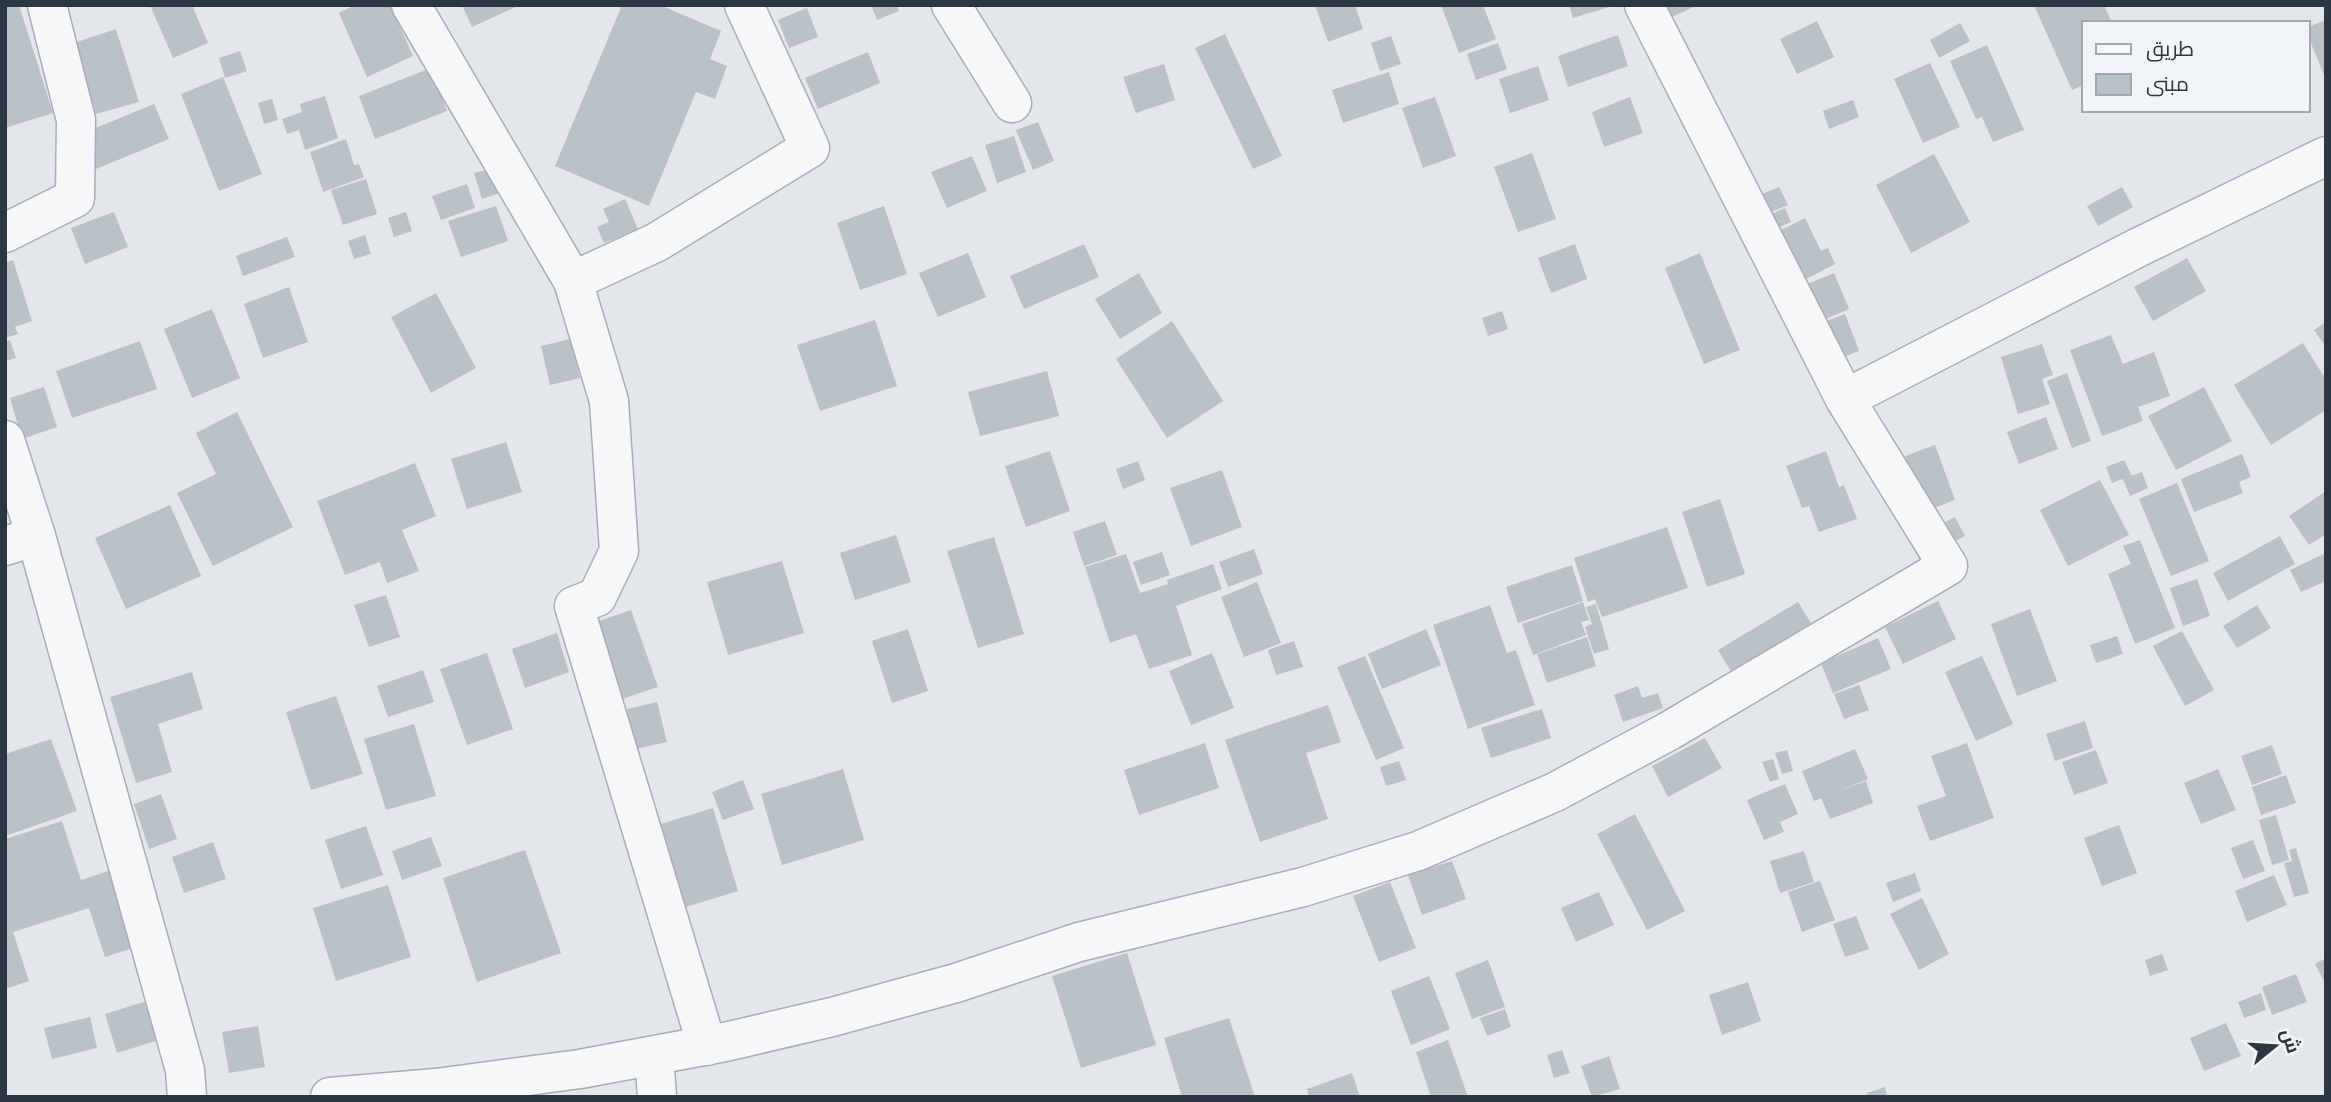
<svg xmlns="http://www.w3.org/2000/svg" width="2331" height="1102" font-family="Raleway,Cairo,sans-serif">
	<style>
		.building { fill: #bac1c7 }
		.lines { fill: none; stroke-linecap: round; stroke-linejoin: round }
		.minor-casing { stroke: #a7afb4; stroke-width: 41 }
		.minor { stroke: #f5f7f8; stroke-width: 38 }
	</style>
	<rect width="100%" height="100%" fill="#e2e7ea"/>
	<g class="building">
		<path d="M11,5H19L53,113L5,128V7Z"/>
		<path d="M150,5H192L208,43L173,58Z"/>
		<path d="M355,5H390L413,56L367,77L339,13Z"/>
		<path d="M462,5H520L472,27Z"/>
		<path d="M622,5H660L721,31L710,59L727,66L715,99L696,92L649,206L555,166Z"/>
		<path d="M871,5H897L899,11L877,20Z"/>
		<path d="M1315,5H1355L1363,29L1328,42Z"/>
		<path d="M1441,5H1483L1496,39L1459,53Z"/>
		<path d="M1569,5H1612V6L1573,18Z"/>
		<path d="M1661,5H1698L1667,19Z"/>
		<path d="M2034,5H2104L2112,23H2084V85L2072,90Z"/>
		<path d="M807,8L818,37L789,48L778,20Z"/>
		<path d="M2326,20V80L2308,36V27Z"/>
		<path d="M1817,21L1834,57L1797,74L1780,39Z"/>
		<path d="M1960,23L1970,41L1939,58L1930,40Z"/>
		<path d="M116,29L139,102L96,114L74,43Z"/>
		<path d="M1225,34L1282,156L1253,169L1195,48Z"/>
		<path d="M1618,35L1628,66L1568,87L1558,56Z"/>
		<path d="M1391,36L1401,64L1380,71L1371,43Z"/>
		<path d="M1498,43L1507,69L1476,80L1467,54Z"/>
		<path d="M1987,45L2024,130L1993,142L1982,117L1976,119L1950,61Z"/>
		<path d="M240,51L247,71L225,78L219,58Z"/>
		<path d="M868,52L880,83L818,109L805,78Z"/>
		<path d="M1930,63L1960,127L1923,143L1894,79Z"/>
		<path d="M1164,64L1175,100L1136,113L1123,77Z"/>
		<path d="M1538,66L1549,100L1510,113L1499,79Z"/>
		<path d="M431,68L447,111L375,139L359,96Z"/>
		<path d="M1389,72L1399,104L1343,123L1332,90Z"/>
		<path d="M223,77L262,174L219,191L181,94Z"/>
		<path d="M325,96L338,138L305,150L299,130L287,134L282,119L302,112L300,104Z"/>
		<path d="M1435,97L1456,156L1423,168L1402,108Z"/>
		<path d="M1630,97L1643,133L1604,147L1592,112Z"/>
		<path d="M272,99L278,120L264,124L258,103Z"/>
		<path d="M1853,100L1859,117L1829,129L1823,111Z"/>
		<path d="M154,104L169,139L96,169L81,134Z"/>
		<path d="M1038,122L1054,161L1033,170L1016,130Z"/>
		<path d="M1014,136L1026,172L997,183L985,145Z"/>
		<path d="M346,139L354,165L359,164L364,177L323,192L310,152Z"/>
		<path d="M1532,153L1556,219L1518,232L1494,167Z"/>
		<path d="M1934,154L1970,222L1911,253L1876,185Z"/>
		<path d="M972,156L987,191L947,208L931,172Z"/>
		<path d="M493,168L500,193L482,199L474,173Z"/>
		<path d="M366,179L377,214L343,225L331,190Z"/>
		<path d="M467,184L475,208L441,220L432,196Z"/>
		<path d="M1779,187L1788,205L1768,213L1760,195Z"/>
		<path d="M2122,187L2133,207L2098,226L2087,206Z"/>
		<path d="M625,199L638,229L604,243L597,227L609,222L603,209Z"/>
		<path d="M496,206L508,241L461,257L448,221Z"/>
		<path d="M884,206L907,274L860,290L837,223Z"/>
		<path d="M1785,208L1791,222L1775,229L1769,215Z"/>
		<path d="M114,212L128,247L85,264L71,228Z"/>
		<path d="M406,212L412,231L394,237L388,218Z"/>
		<path d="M1805,218L1821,251L1828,248L1835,264L1806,279L1802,269L1799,270L1779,231Z"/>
		<path d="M365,235L371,254L354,259L348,241Z"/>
		<path d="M287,237L295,257L243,276L236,256Z"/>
		<path d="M1084,244L1099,277L1024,309L1010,276Z"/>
		<path d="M1575,244L1587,279L1551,293L1538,258Z"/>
		<path d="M968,253L986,297L938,317L919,273Z"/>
		<path d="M1700,253L1740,350L1704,364L1665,268Z"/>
		<path d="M2187,258L2206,291L2153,321L2134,287Z"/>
		<path d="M13,260L32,321L15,327L18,334L5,338V263Z"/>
		<path d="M1139,273L1162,313L1120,339L1095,299Z"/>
		<path d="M1834,273L1849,309L1821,321L1805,285Z"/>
		<path d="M289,287L308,342L263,358L244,304Z"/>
		<path d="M436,293L476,368L431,393L391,317Z"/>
		<path d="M212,309L240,378L192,398L164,329Z"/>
		<path d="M1502,311L1508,329L1488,336L1482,318Z"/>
		<path d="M1845,314L1859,351L1838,359L1824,322Z"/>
		<path d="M875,320L897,386L820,411L797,345Z"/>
		<path d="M1172,321L1223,401L1167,438L1116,359Z"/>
		<path d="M2326,322V347L2314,330Z"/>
		<path d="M2111,335L2123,364L2154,352L2170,396L2138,407L2143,421L2102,436L2070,350Z"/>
		<path d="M570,339L580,378L550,385L541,346Z"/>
		<path d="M10,340L16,358L5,361V342Z"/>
		<path d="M140,341L157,389L72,418L56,371Z"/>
		<path d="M2303,343L2326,380V410L2271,445L2234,385Z"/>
		<path d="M2042,344L2053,375L2042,379L2050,404L2018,414L2001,357Z"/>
		<path d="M1047,371L1059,416L980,436L968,392Z"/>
		<path d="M2067,373L2091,441L2072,448L2047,381Z"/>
		<path d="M44,387L57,427L22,439L10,398Z"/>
		<path d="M2204,387L2232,441L2176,470L2148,416Z"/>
		<path d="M237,412L293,527L213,566L177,493L216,474L196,433Z"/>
		<path d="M2046,417L2058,449L2019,464L2007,432Z"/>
		<path d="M506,442L522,492L467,509L451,459Z"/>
		<path d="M1935,445L1955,500L1926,511L1905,456Z"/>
		<path d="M1050,451L1070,511L1026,527L1005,466Z"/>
		<path d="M1826,451L1839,487L1844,485L1857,519L1819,532L1809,506L1802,508L1786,466Z"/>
		<path d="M2242,454L2251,477L2239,482L2243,493L2194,512L2181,479Z"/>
		<path d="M2124,460L2132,476L2142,472L2148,488L2130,496L2123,479L2112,483L2106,467Z"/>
		<path d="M1138,461L1145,480L1123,489L1116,469Z"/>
		<path d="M415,463L436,516L402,530L419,571L387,583L380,562L345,575L317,501Z"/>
		<path d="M1222,470L1242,527L1191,546L1170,488Z"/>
		<path d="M2100,480L2129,535L2068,566L2040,510Z"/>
		<path d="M2177,483L2209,561L2171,576L2139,499Z"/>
		<path d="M2326,491V534L2309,545L2289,516Z"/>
		<path d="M1720,499L1745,574L1707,587L1682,512Z"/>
		<path d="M170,505L201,576L126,609L95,538Z"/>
		<path d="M1955,517L1965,536L1949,544L1940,525Z"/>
		<path d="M1105,521L1117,555L1084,566L1073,532Z"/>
		<path d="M1667,527L1688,588L1602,617L1595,599L1588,602L1574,558Z"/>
		<path d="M896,535L911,582L855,600L840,553Z"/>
		<path d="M2280,536L2295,564L2228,601L2213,573Z"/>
		<path d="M994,537L1024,634L978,648L947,551Z"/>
		<path d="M2140,540L2175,628L2135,644L2108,574L2131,564L2123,546Z"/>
		<path d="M1254,549L1263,574L1228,587L1219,562Z"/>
		<path d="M1162,552L1170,575L1141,585L1133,562Z"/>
		<path d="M2326,553V581L2301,592L2290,570Z"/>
		<path d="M1126,554L1140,593L1168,584L1167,580L1213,564L1222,589L1176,606L1192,655L1149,669L1136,634L1110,643L1085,567Z"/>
		<path d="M782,561L804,633L728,655L707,582Z"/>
		<path d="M1572,565L1583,601L1518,623L1506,587Z"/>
		<path d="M2197,579L2210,616L2183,626L2170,588Z"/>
		<path d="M1257,582L1281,643L1244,657L1221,597Z"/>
		<path d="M386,595L400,637L369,647L354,605Z"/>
		<path d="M1938,601L1956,639L1903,664L1885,627Z"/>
		<path d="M1583,602L1589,620L1581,622L1586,635L1533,655L1522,624Z"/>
		<path d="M1798,602L1811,623L1732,673L1718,650Z"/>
		<path d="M1596,604L1609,649L1594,654L1585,627L1592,624L1586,607Z"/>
		<path d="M1490,605L1507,653L1516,650L1535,705L1468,729L1433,625Z"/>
		<path d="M2257,605L2271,628L2237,648L2223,626Z"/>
		<path d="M2030,609L2057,681L2017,696L1991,624Z"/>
		<path d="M631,610L658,687L619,700L593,623Z"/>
		<path d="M908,629L928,691L892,703L872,641Z"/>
		<path d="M1426,629L1441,665L1382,689L1368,654Z"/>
		<path d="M2182,631L2214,690L2185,706L2153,646Z"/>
		<path d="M557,633L569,672L525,688L512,649Z"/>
		<path d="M2117,636L2123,654L2096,663L2090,645Z"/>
		<path d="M1587,637L1596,666L1547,683L1537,654Z"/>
		<path d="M1878,638L1891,669L1833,693L1821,663Z"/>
		<path d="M1294,641L1303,667L1276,675L1268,650Z"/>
		<path d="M487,653L513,729L467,745L440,669Z"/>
		<path d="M1212,653L1234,708L1191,725L1169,671Z"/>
		<path d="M1365,656L1404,748L1376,760L1337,667Z"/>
		<path d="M1982,656L2013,724L1976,741L1945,672Z"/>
		<path d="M423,670L434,702L388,717L377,686Z"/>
		<path d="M192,672L203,709L158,724L172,772L136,783L110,697Z"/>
		<path d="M1859,685L1869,710L1844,719L1834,694Z"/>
		<path d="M1638,686L1642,698L1658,693L1663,708L1623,722L1614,695Z"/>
		<path d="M336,696L363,774L311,790L286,712Z"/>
		<path d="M657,702L667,742L636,749L627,709Z"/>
		<path d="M1328,705L1341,742L1306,753L1328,819L1260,842L1225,740Z"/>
		<path d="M1542,709L1551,738L1491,758L1481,728Z"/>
		<path d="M2085,721L2093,748L2055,761L2046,734Z"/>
		<path d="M414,724L436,796L386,810L364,739Z"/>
		<path d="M1705,738L1722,768L1668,797L1652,766Z"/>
		<path d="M51,739L77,811L5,836V754Z"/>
		<path d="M1205,743L1219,788L1139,815L1124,770Z"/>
		<path d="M1967,743L1994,818L1930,841L1917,806L1946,796L1931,756Z"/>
		<path d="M2272,745L2282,774L2252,785L2241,756Z"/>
		<path d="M1855,749L1868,779L1836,792L1866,781L1873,803L1830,819L1821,798L1814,801L1802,771Z"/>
		<path d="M1787,750L1793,771L1782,774L1775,753Z"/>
		<path d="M2096,750L2108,783L2074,795L2062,762Z"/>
		<path d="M1773,759L1779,779L1770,782L1762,762Z"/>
		<path d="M1399,761L1406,780L1386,786L1380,767Z"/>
		<path d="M843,769L864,840L782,865L761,794Z"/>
		<path d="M2218,769L2236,810L2201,824L2184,783Z"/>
		<path d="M2286,775L2296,803L2261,815L2252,787Z"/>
		<path d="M743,780L754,809L723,820L712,792Z"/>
		<path d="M1785,784L1798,814L1780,822L1784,832L1764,840L1747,800Z"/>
		<path d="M161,794L177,839L149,849L134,804Z"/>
		<path d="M713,808L738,891L686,907L661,824Z"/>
		<path d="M1635,814L1685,911L1647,930L1597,834Z"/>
		<path d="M2276,815L2289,860L2272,865L2259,820Z"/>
		<path d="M62,821L81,880L114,869L139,946L105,957L89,908L13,932L29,981L5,989V839Z"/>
		<path d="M2119,825L2137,873L2102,886L2084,838Z"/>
		<path d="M366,826L383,875L341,889L325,840Z"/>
		<path d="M431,837L442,866L402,880L392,851Z"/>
		<path d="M2253,840L2265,871L2243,879L2231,848Z"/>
		<path d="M213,842L226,879L184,893L172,857Z"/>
		<path d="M2296,848L2309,893L2294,897L2284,863L2292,861L2289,850Z"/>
		<path d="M525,850L561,953L477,982L443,878Z"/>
		<path d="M1804,851L1814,882L1780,893L1770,861Z"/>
		<path d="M1452,861L1466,899L1422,915L1408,875Z"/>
		<path d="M1915,873L1921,891L1893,902L1886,883Z"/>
		<path d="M2274,875L2287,905L2247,922L2235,891Z"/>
		<path d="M1820,881L1835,920L1802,932L1788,892Z"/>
		<path d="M1390,882L1416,948L1379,962L1353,896Z"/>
		<path d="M388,885L411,957L336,981L313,908Z"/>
		<path d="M1599,892L1614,925L1576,942L1561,908Z"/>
		<path d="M1922,898L1949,954L1919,970L1890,914Z"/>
		<path d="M1856,916L1869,949L1845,957L1833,924Z"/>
		<path d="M1127,953L1156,1045L1081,1068L1052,976Z"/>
		<path d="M2162,954L2168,970L2150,976L2145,960Z"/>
		<path d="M2326,958V985L2315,964Z"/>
		<path d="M1488,960L1505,1007L1472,1019L1455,973Z"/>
		<path d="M2296,974L2307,1002L2272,1015L2262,987Z"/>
		<path d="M1429,976L1450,1029L1411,1045L1391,991Z"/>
		<path d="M1748,982L1761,1021L1722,1035L1709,995Z"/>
		<path d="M2261,993L2266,1010L2244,1018L2238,1002Z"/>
		<path d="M153,999L165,1038L117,1053L105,1014Z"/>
		<path d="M1505,1009L1511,1027L1487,1036L1480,1018Z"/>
		<path d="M90,1017L97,1048L52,1059L44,1028Z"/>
		<path d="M1229,1018L1255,1097H1182L1164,1038Z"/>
		<path d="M2226,1023L2241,1056L2204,1071L2190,1038Z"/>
		<path d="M258,1026L265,1067L229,1073L222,1032Z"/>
		<path d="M1448,1040L1468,1097H1431L1416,1052Z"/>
		<path d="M1562,1050L1570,1073L1554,1078L1547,1055Z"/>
		<path d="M1609,1056L1620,1089L1592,1097L1581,1066Z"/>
		<path d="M1352,1073L1360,1097H1309L1307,1089Z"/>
		<path d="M1885,1087L1887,1097H1868L1867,1093Z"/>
	</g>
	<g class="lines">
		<defs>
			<g id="minor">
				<path d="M411,5L573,281L609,401L619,551L597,597L574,606L707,1046"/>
				<path d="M951,5L1012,103"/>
				<path d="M5,233L75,198L76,120L47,5"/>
				<path d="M573,281L657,242L810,148L744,5"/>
				<path d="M1845,399L2137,248L2326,156"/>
				<path d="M5,440L36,536L185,1070L187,1097"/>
				<path d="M5,546L36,536"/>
				<path d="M654,1056L657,1097"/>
				<path d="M330,1097L436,1088L580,1069L725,1042L832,1017L956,983L1079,942L1303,887L1418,851L1555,792L1669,731L1948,566L1845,399L1644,5"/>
			</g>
		</defs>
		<use href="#minor" class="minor-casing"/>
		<use href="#minor" class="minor"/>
	</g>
	<rect width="2331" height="1102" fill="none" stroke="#2b3741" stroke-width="14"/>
	<rect x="2082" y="21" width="228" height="91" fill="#f2f5f7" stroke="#a2a9ae" stroke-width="2"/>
	<rect x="2096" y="44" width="35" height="10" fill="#f5f7f8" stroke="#a2a9ae" stroke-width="2"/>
	<text x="2146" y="56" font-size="21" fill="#2b3741">طريق</text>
	<rect x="2096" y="74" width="35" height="21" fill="#bac1c7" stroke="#a2a9ae" stroke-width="2"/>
	<text x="2146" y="91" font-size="21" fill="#2b3741">مبنى</text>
	<g transform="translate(2275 1046) rotate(72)" stroke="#f2f5f7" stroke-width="5" paint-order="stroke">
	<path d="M0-5L12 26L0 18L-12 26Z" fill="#2b3741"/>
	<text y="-10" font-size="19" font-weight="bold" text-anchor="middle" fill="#2b3741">ش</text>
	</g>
</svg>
